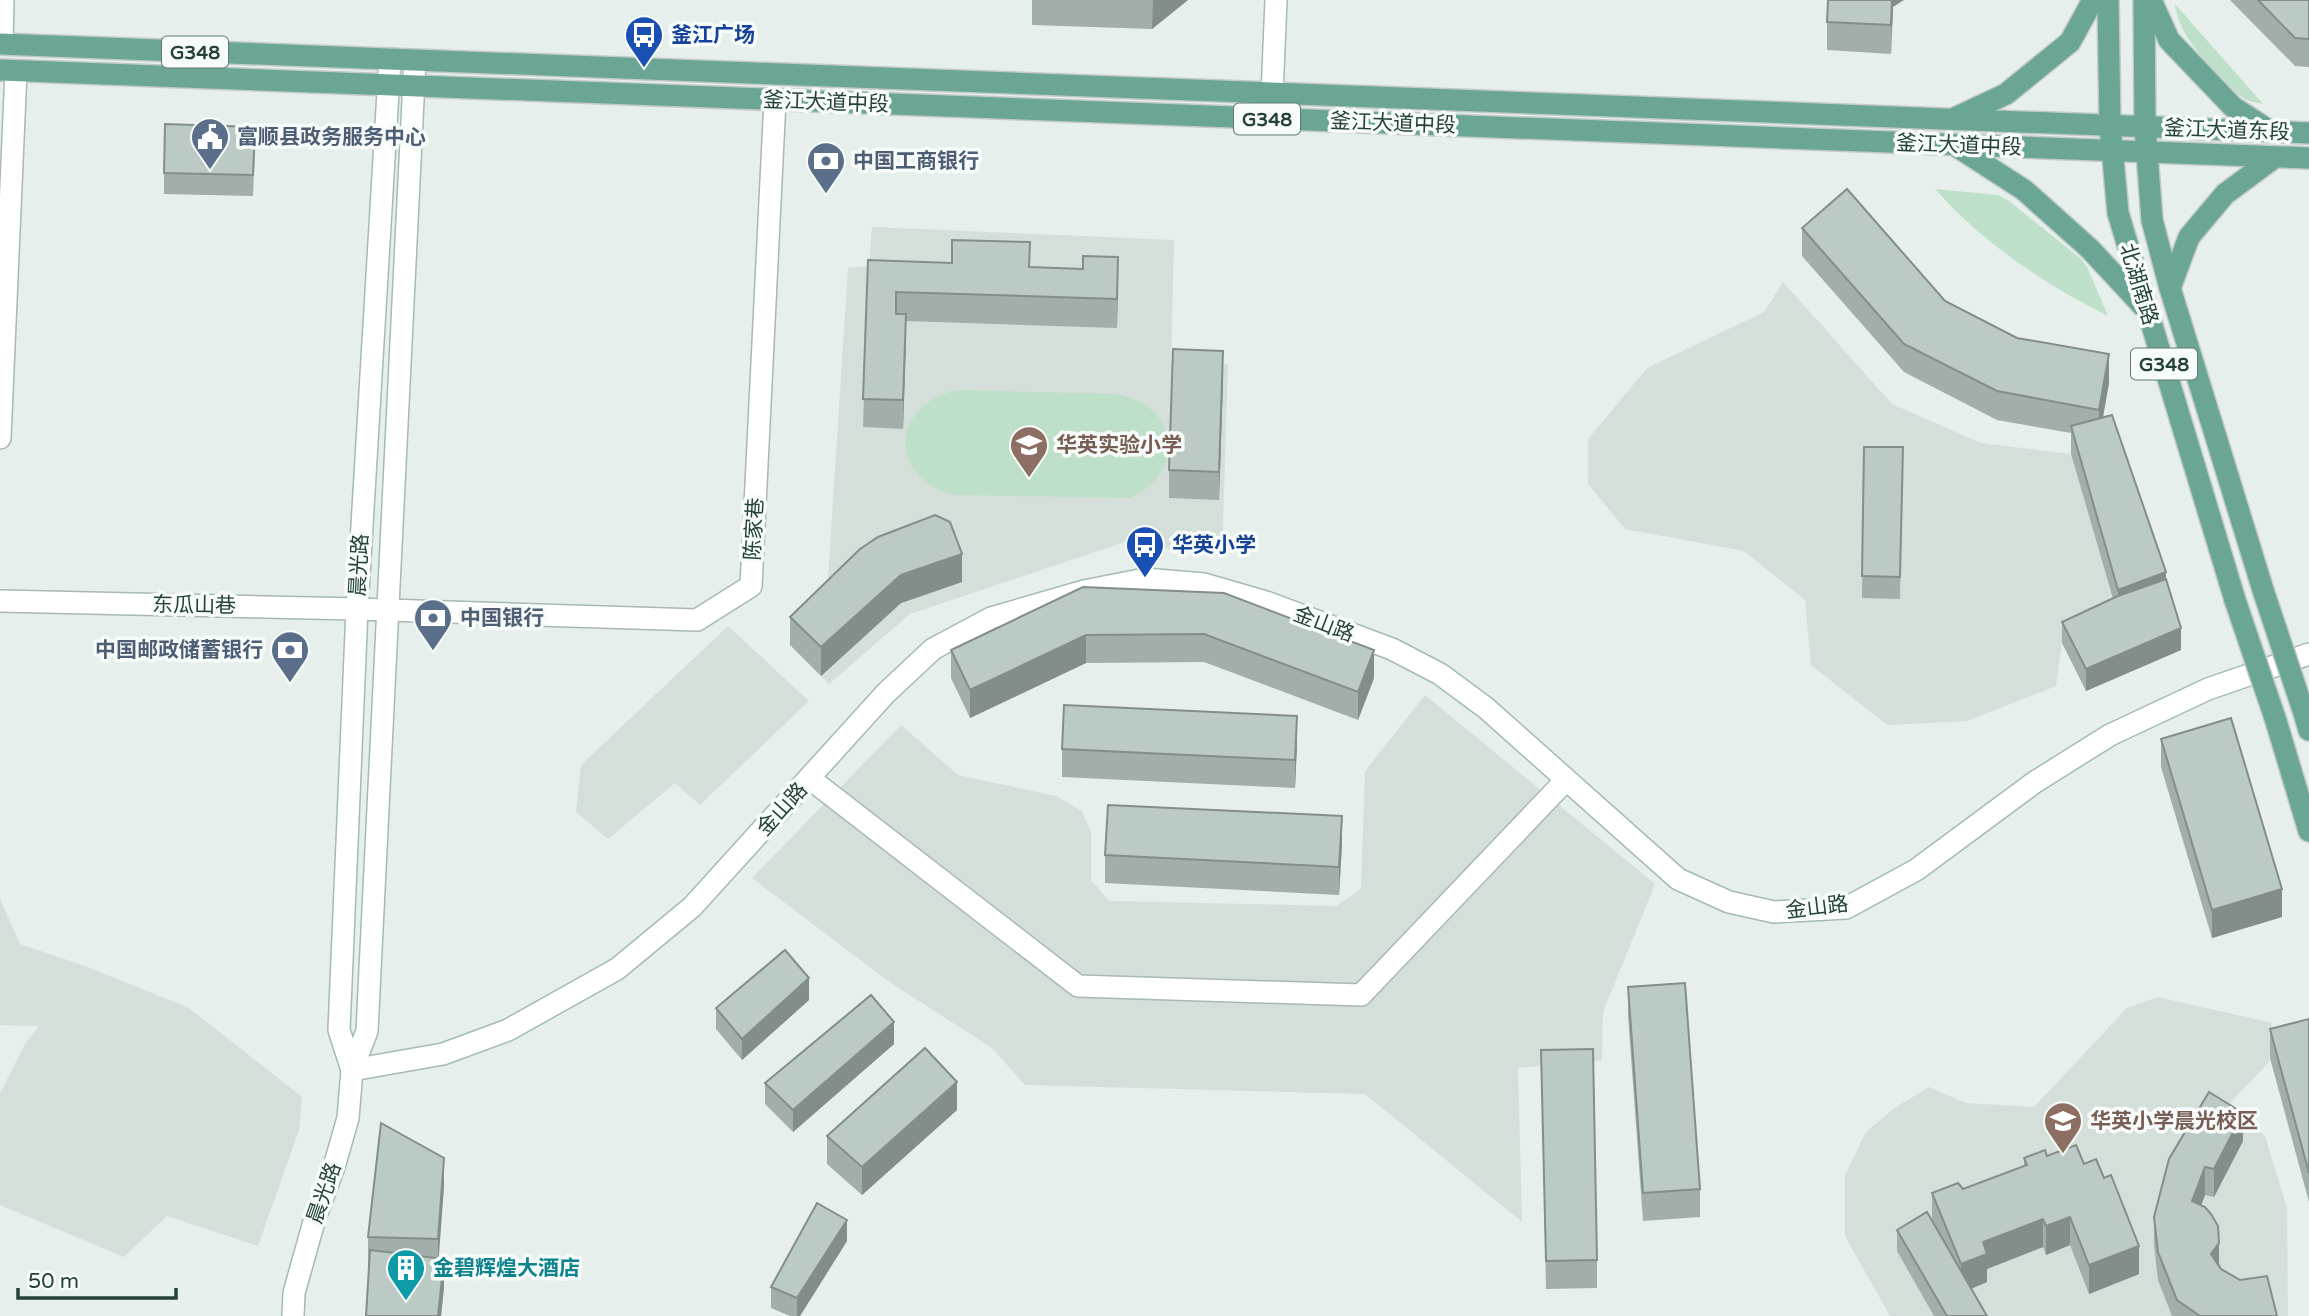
<svg xmlns="http://www.w3.org/2000/svg" width="2309" height="1316" font-family="'Varela Round','Noto Sans SC',sans-serif">
	<style>
		.built { fill: #d4dfda }
		.green { fill: #bfe0c8 }
		.lines { fill: none; stroke-linecap: round; stroke-linejoin: round }
		.street-casing { stroke: #a8b8b2; stroke-width: 24 }
		.secondary-casing { stroke: #a4bbb3; stroke-width: 24 }
		.primary-casing { stroke: #c2cac8; stroke-width: 24 }
		.street { stroke: #fff; stroke-width: 21 }
		.secondary { stroke: #fff; stroke-width: 21 }
		.primary { stroke: #6aa596; stroke-width: 21 }
		.primary-bridge-casing { stroke: #c2cac8; stroke-width: 24; stroke-linecap: butt }
		.primary-bridge { stroke: #6aa596; stroke-width: 21 }
		.wall { fill: #a1aea9 }
		.shaded-wall { fill: #838d89 }
		.building { fill: #bbcac4; stroke: #838d89; stroke-width: 2 }
		.labels { text-anchor: middle; stroke-width: 7; stroke-linejoin: round; paint-order: stroke }
		.shield { fill: #f7fbf9; stroke: #637a73; stroke-width: 2 }
		.shield-label { font-size: 19px; font-weight: bold; fill: #24423a }
		.transit-label { font-size: 21px; font-weight: bold; fill: #164399; stroke: #f7fbf9; text-anchor: start }
		.street-label { font-size: 21px; fill: #24423a; stroke: #f7fbf9 }
		.service-label { font-size: 21px; font-weight: bold; fill: #4e5e75; stroke: #f7fbf9; text-anchor: start }
		.education-label { font-size: 21px; font-weight: bold; fill: #785e54; stroke: #f7fbf9; text-anchor: start }
		.culture-label { font-size: 21px; font-weight: bold; fill: #0d838f; stroke: #f7fbf9; text-anchor: start }
	</style>
	<rect width="100%" height="100%" fill="#e6efeb"/>
	<g class="built">
		<path d="M872,227L1174,240L1171,361L1228,364L1222,557L1125,542L910,614L829,684L790,645L826,609L848,268L869,266Z"/>
		<path d="M1783,282L1892,404L1981,443L2071,454L2118,618L2062,643L2056,686L1967,721L1887,725L1811,665L1805,600L1744,551L1625,529L1588,484V439L1647,368L1764,312Z"/>
		<path d="M728,626L809,701L700,805L675,783L608,839L576,812L581,765Z"/>
		<path d="M1425,695L1655,884L1603,1012L1602,1060L1518,1068L1522,1222L1365,1094L1025,1085L992,1048L888,981L752,878L901,725L958,775L1056,796L1082,811L1091,832V880L1109,901L1336,906L1361,889L1365,771Z"/>
		<path d="M0,899L20,944L85,966L189,1008L302,1097L299,1130L258,1246L167,1216L124,1257L0,1205V1093L25,1044L39,1026L0,1025Z"/>
		<path d="M2158,997L2272,1023L2269,1062L2230,1103L2265,1136L2287,1208L2288,1316H1890L1845,1236V1175L1866,1132L1893,1109L1929,1087L1966,1103L2034,1107L2127,1008Z"/>
	</g>
	<g class="green">
		<path d="M2175,4L2263,104L2249,101L2240,96C2216,73 2178,38 2175,4Z"/>
		<path d="M1935,189L1998,195L2009,201L2081,259L2087,267L2108,316C2043,283 1984,244 1935,189Z"/>
		<path d="M958,390L1115,394C1179,404 1188,472 1130,498L955,495C888,479 889,404 958,390Z"/>
	</g>
	<g class="lines">
		<defs>
			<g id="street">
				<path d="M2,44L3,0"/>
				<path d="M0,438L16,71"/>
				<path d="M0,601L357,609L697,620L751,586L775,100"/>
				<path d="M809,778L1078,986L1361,995L1566,780"/>
			</g>
			<g id="secondary">
				<path d="M1271,119L1276,0"/>
				<path d="M352,1070L443,1054L508,1030L617,969L692,907L886,693L933,649L991,618L1084,591L1145,579L1204,584L1266,602L1392,649L1440,674L1486,708L1678,879L1729,902L1774,912L1846,908L1916,870L2035,782L2110,735L2208,689L2309,654"/>
				<path d="M352,1070L339,1030L357,609L390,59"/>
				<path d="M293,1316L294,1293L315,1218L334,1167L348,1118L352,1070L367,1031L415,60"/>
			</g>
			<g id="primary">
				<path d="M2108,0L2110,126L2118,213L2235,600"/>
				<path d="M2144,0L2145,127L2152,220L2170,288L2263,590"/>
				<path d="M2151,0L2169,40L2233,107L2270,131"/>
				<path d="M0,44L2309,133"/>
				<path d="M0,70L2309,158"/>
				<path d="M1955,118L2006,94L2070,42L2093,0"/>
				<path d="M1956,146L2024,190L2090,249L2143,306"/>
				<path d="M2170,288L2189,237L2225,194L2275,157"/>
				<path d="M2304,713L2309,730"/>
				<path d="M2276,721L2309,831"/>
			</g>
		</defs>
		<use href="#street" class="street-casing"/>
		<use href="#secondary" class="secondary-casing"/>
		<use href="#primary" class="primary-casing"/>
		<use href="#street" class="street"/>
		<use href="#secondary" class="secondary"/>
		<use href="#primary" class="primary"/>
		<defs>
			<g id="primary-bridge">
				<path d="M2263,590L2304,713"/>
				<path d="M2235,600L2276,721"/>
			</g>
		</defs>
		<use href="#primary-bridge" class="primary-bridge-casing"/>
		<use href="#primary-bridge" class="primary-bridge"/>
	</g>
	<g class="wall">
		<path d="M1032,0H1188L1152,29L1032,25Z"/>
		<path d="M2230,0H2309V67L2295,66Z"/>
		<path d="M1893,7L1891,54L1827,50V22Z"/>
		<path d="M255,148L253,196L164,194V173Z"/>
		<path d="M1802,228L2017,338L2109,383L2103,418L2166,579L2181,650L2086,691L2062,643V622L2113,599L2071,454V433L1997,420L1904,372L1802,256Z"/>
		<path d="M868,260L1030,267L1118,285L1117,328L906,321L903,429L863,427Z"/>
		<path d="M1223,379L1219,500L1169,498V470Z"/>
		<path d="M1864,447H1903L1900,599L1862,598Z"/>
		<path d="M962,582L901,603L821,676L790,645V617Z"/>
		<path d="M1083,587L1374,678L1358,720L1204,662L1086,663L970,718L951,678V650Z"/>
		<path d="M2161,739L2282,917L2212,938L2161,767Z"/>
		<path d="M1297,744L1295,788L1062,777V749Z"/>
		<path d="M1342,844L1339,895L1105,883V855Z"/>
		<path d="M1628,987L1700,1189V1217L1643,1221L1628,1015Z"/>
		<path d="M809,1000L742,1060L716,1029V1008Z"/>
		<path d="M2309,1019V1202L2270,1058V1029Z"/>
		<path d="M894,1044L793,1132L765,1104V1083Z"/>
		<path d="M1541,1050L1597,1260V1288L1546,1289Z"/>
		<path d="M957,1110L862,1195L827,1164V1136Z"/>
		<path d="M2243,1141L2214,1197L2205,1195L2201,1205L2221,1269L2277,1316H2172L2158,1280L2154,1245V1217L2169,1159Z"/>
		<path d="M2047,1156L2084,1164L2139,1274L2089,1294L2070,1245L2046,1255L2043,1247L1987,1269V1282L1971,1289L1987,1316H1934L1897,1251V1230L1932,1221V1193L1963,1189L2024,1166V1158Z"/>
		<path d="M444,1186L438,1258L444,1287L441,1316H366L369,1265H368V1237Z"/>
		<path d="M847,1241L800,1316H790L771,1308V1287Z"/>
	</g>
	<g class="shaded-wall">
		<path d="M1153,0H1188L1152,29Z"/>
		<path d="M1892,0H1904L1893,7L1891,54Z"/>
		<path d="M1118,257V285L1117,328V299Z"/>
		<path d="M906,314V342L903,429V400Z"/>
		<path d="M1223,351V379L1219,500V472Z"/>
		<path d="M2109,354V383L2099,438V410Z"/>
		<path d="M962,554V582L901,603L821,676V647L901,575Z"/>
		<path d="M2166,572V600L2118,618V590Z"/>
		<path d="M2181,628V650L2086,691V669Z"/>
		<path d="M1086,635V663L970,718V690Z"/>
		<path d="M1374,650V678L1358,720V692Z"/>
		<path d="M1297,716V744L1295,788V760Z"/>
		<path d="M1342,816V844L1339,895V867Z"/>
		<path d="M2282,889V917L2212,938V910Z"/>
		<path d="M809,978V1000L742,1060V1039Z"/>
		<path d="M894,1022V1044L793,1132V1110Z"/>
		<path d="M957,1082V1110L862,1195V1167Z"/>
		<path d="M2243,1113V1141L2214,1197V1169Z"/>
		<path d="M444,1158V1186L438,1268V1239Z"/>
		<path d="M2205,1167V1195L2192,1230V1201Z"/>
		<path d="M2070,1217V1245L2046,1255V1226Z"/>
		<path d="M2043,1219V1247L1987,1269V1282L1961,1293V1264L1983,1242Z"/>
		<path d="M847,1220V1241L800,1316H797V1298Z"/>
		<path d="M2219,1243V1271L2211,1254Z"/>
		<path d="M2139,1246V1274L2089,1294V1265Z"/>
		<path d="M444,1259V1287L441,1316H438Z"/>
	</g>
	<g class="building">
		<path d="M1828,0H1892L1891,25L1827,22Z"/>
		<path d="M2258,0H2309V39L2295,38Z"/>
		<path d="M165,124L255,127L253,175L164,173Z"/>
		<path d="M1847,189L1945,301L2017,338L2109,354L2099,410L1997,391L1904,344L1802,228Z"/>
		<path d="M952,240L1030,242L1029,267L1083,269V256L1118,257L1117,299L896,292V314H906L903,400L863,399L868,260L952,263Z"/>
		<path d="M1173,349L1223,351L1219,472L1169,470Z"/>
		<path d="M2112,415L2166,572L2118,590L2071,426Z"/>
		<path d="M1864,447H1903L1900,577L1862,576Z"/>
		<path d="M935,515L950,522L962,554L901,575L821,647L790,617L860,549L878,537Z"/>
		<path d="M2166,579L2181,628L2086,669L2062,622L2118,596Z"/>
		<path d="M1083,587L1224,593L1374,650L1358,692L1204,634L1086,635L970,690L951,650Z"/>
		<path d="M1064,705L1297,716L1295,760L1062,749Z"/>
		<path d="M2231,718L2282,889L2212,910L2161,739Z"/>
		<path d="M1108,805L1342,816L1339,867L1105,855Z"/>
		<path d="M785,950L809,978L742,1039L716,1008Z"/>
		<path d="M1685,983L1700,1189L1643,1193L1628,987Z"/>
		<path d="M871,995L894,1022L793,1110L765,1083Z"/>
		<path d="M2309,1019V1173L2270,1029Z"/>
		<path d="M925,1048L957,1082L862,1167L827,1136Z"/>
		<path d="M1593,1049L1597,1260L1546,1261L1541,1050Z"/>
		<path d="M2209,1092L2243,1113L2214,1169L2205,1167L2192,1201L2205,1207L2211,1214L2218,1226L2219,1243L2211,1254L2221,1269L2240,1280L2267,1276L2277,1316H2200L2177,1300L2158,1252L2154,1217L2169,1159Z"/>
		<path d="M381,1123L444,1158L438,1239L368,1237Z"/>
		<path d="M2076,1145L2084,1164L2096,1159L2104,1178L2111,1175L2139,1246L2089,1265L2070,1217L2046,1226L2043,1219L1983,1242L1987,1254L1961,1264L1932,1193L1958,1183L1963,1189L2027,1165L2024,1158L2045,1150L2047,1156Z"/>
		<path d="M817,1203L847,1220L797,1298L771,1287Z"/>
		<path d="M1927,1212L1987,1316H1947L1897,1230Z"/>
		<path d="M370,1250L444,1259L438,1316H366Z"/>
	</g>
	<defs>
		<symbol id="bus-pin" viewBox="-11 -11 22 30"><path d="M0 17L-7.5 6A9.5 9.5 0 1 1 7.5 6Z" fill="#1a4fb4" stroke="#f7fbf9"/><path d="M-5-6H5V4H4V6H2V4H-2V6H-4V4H-5ZM-3.5-4V0h7V-4ZM-3.5 1.2v1.5H-2V1.2ZM2 1.2v1.5H3.5V1.2Z" fill="#fff"/></symbol>
		<symbol id="civic-pin" viewBox="-11 -11 22 30"><path d="M0 17L-7.5 6A9.5 9.5 0 1 1 7.5 6Z" fill="#5c6f8a" stroke="#f7fbf9"/><path d="M-.6-6.5H3V-4.5H.6V-3L4-1V1h2V6H-6V1h2V-1L-.6-3ZM-1.2 2.5V6h2.4V2.5Z" fill="#fff"/></symbol>
		<symbol id="bank-pin" viewBox="-11 -11 22 30"><path d="M0 17L-7.5 6A9.5 9.5 0 1 1 7.5 6Z" fill="#5c6f8a" stroke="#f7fbf9"/><path d="M-6-4H6V4H-6ZM0-2.3a2.3 2.3 0 1 0 0 4.6a2.3 2.3 0 1 0 0-4.6Z" fill="#fff"/></symbol>
		<symbol id="school-pin" viewBox="-11 -11 22 30"><path d="M0 17L-7.5 6A9.5 9.5 0 1 1 7.5 6Z" fill="#8d6e63" stroke="#f7fbf9"/><path d="M0-5L7-2L0 1L-7-2ZM-4 1L0 2.5L4 1V4Q0 6-4 4Z" fill="#fff"/></symbol>
		<symbol id="building-pin" viewBox="-11 -11 22 30"><path d="M0 17L-7.5 6A9.5 9.5 0 1 1 7.5 6Z" fill="#0f9aa8" stroke="#f7fbf9"/><path d="M-4-6H4V6H1V3H-1V6H-4ZM-2.5-4.3h1.7v1.8h-1.7ZM.8-4.3h1.7v1.8H.8ZM-2.5-1h1.7V.8h-1.7ZM.8-1h1.7V.8H.8Z" fill="#fff"/></symbol>
	</defs>
	<g fill-rule="evenodd">
		<use href="#bus-pin" x="622" y="13" width="44" height="60"/>
		<use href="#civic-pin" x="188" y="115" width="44" height="60"/>
		<use href="#bank-pin" x="804" y="139" width="44" height="60"/>
		<use href="#school-pin" x="1007" y="423" width="44" height="60"/>
		<use href="#bus-pin" x="1123" y="523" width="44" height="60"/>
		<use href="#bank-pin" x="411" y="596" width="44" height="60"/>
		<use href="#bank-pin" x="268" y="628" width="44" height="60"/>
		<use href="#school-pin" x="2041" y="1099" width="44" height="60"/>
		<use href="#building-pin" x="384" y="1246" width="44" height="60"/>
	</g>
	<g class="labels">
		<g class="shield">
			<rect x="162" y="36.5" width="66" height="31" rx="5"/>
			<rect x="1234" y="103.5" width="66" height="31" rx="5"/>
			<rect x="2131" y="348.5" width="66" height="31" rx="5"/>
		</g>
		<g class="shield-label">
			<text x="195" y="59">G348</text>
			<text x="1267" y="126">G348</text>
			<text x="2164" y="371">G348</text>
		</g>
		<g class="transit-label">
			<text x="671" y="42">釜江广场</text>
			<text x="1172" y="552">华英小学</text>
		</g>
		<g class="street-label">
			<text transform="translate(826 102) rotate(2)" y="7">釜江大道中段</text>
			<text transform="translate(1393 123) rotate(2)" y="7">釜江大道中段</text>
			<text transform="translate(2227 130) rotate(2)" y="7">釜江大道东段</text>
			<text transform="translate(1959 145) rotate(2)" y="7">釜江大道中段</text>
			<text transform="translate(2139 284) rotate(73)" y="7">北湖南路</text>
			<text transform="translate(754 529) rotate(-87)" y="7">陈家巷</text>
			<text transform="translate(359 565) rotate(-87)" y="7">晨光路</text>
			<text transform="translate(194 605) rotate(1)" y="7">东瓜山巷</text>
			<text transform="translate(1324 624) rotate(21)" y="7">金山路</text>
			<text transform="translate(782 809) rotate(-48)" y="7">金山路</text>
			<text transform="translate(1817 907) rotate(-7)" y="7">金山路</text>
			<text transform="translate(324 1193) rotate(-71)" y="7">晨光路</text>
		</g>
		<g class="service-label">
			<text x="237" y="144">富顺县政务服务中心</text>
			<text x="853" y="168">中国工商银行</text>
			<text x="460" y="625">中国银行</text>
			<text x="263" y="657" text-anchor="end">中国邮政储蓄银行</text>
		</g>
		<g class="education-label">
			<text x="1056" y="452">华英实验小学</text>
			<text x="2090" y="1128">华英小学晨光校区</text>
		</g>
		<g class="culture-label">
			<text x="433" y="1275">金碧辉煌大酒店</text>
		</g>
	</g>
	<path d="M18 1288v10h158v-10" fill="none" stroke="#24423a" stroke-width="3.5"/>
	<text x="28" y="1288" font-size="21" fill="#24423a" stroke="#f7fbf9" stroke-width="5" paint-order="stroke">50 m</text>
</svg>
